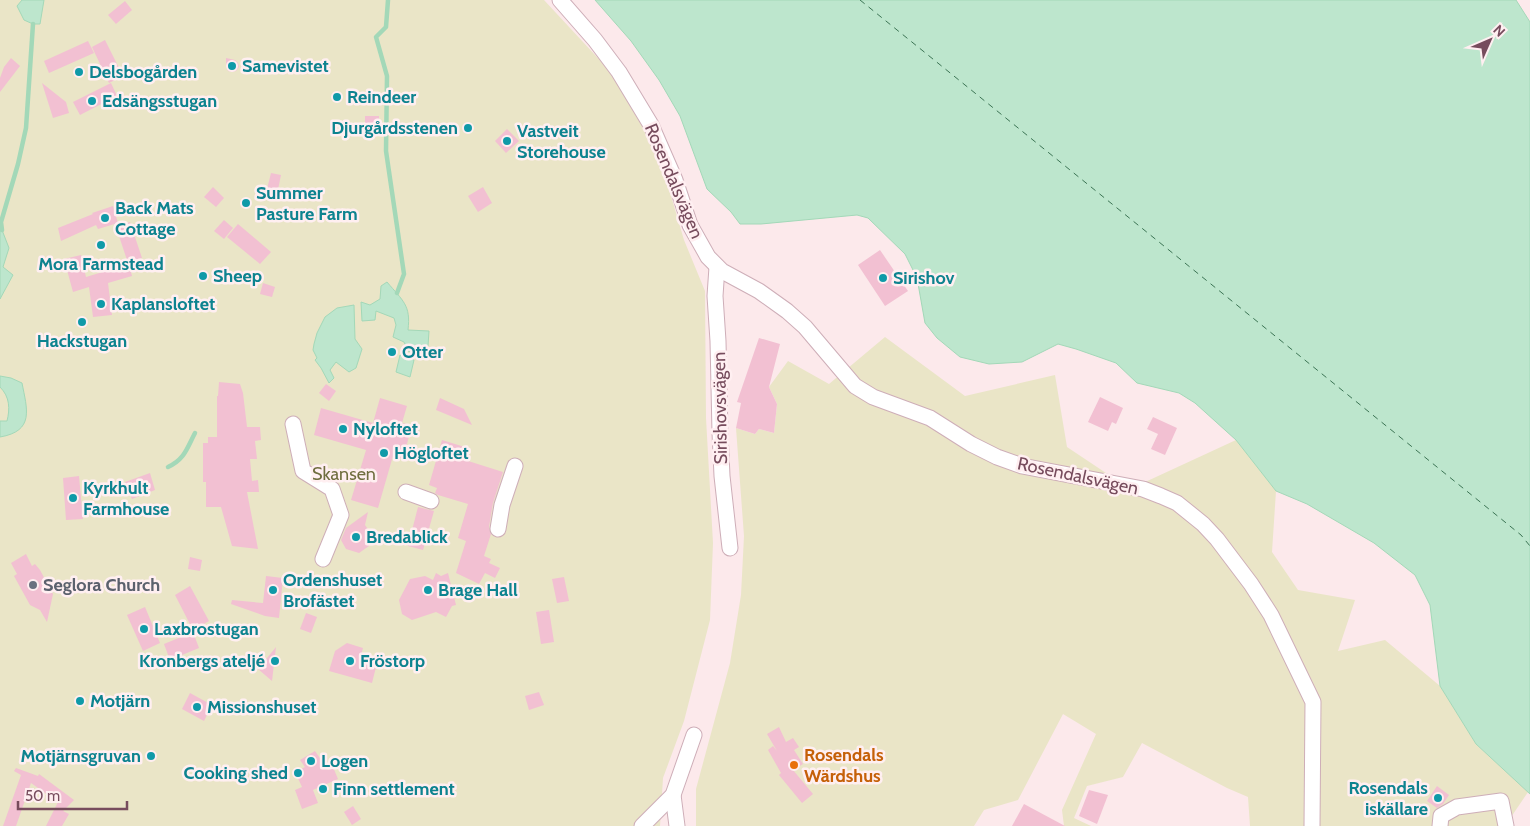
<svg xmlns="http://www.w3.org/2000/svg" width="1530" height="826" font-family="Cabin,sans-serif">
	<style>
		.green { fill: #eae5c7 }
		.water { fill: #bde6cd; stroke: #a3d8b8 }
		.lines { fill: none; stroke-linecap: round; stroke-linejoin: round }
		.stream { stroke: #a3d8b8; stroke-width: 4.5 }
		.ferry { stroke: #3c7454; stroke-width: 1; stroke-dasharray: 6 5; stroke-linecap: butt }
		.building { fill: #f2c0d2 }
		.minor-casing { stroke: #ceaeb8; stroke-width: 17 }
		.minor { stroke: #fff; stroke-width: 15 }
		.culture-dot { fill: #0f9aa8; stroke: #ffeff1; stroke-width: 2 }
		.worship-dot { fill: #6b7280; stroke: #ffeff1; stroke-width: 2 }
		.food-dot { fill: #e8710a; stroke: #ffeff1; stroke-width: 2 }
		.labels { text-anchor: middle; stroke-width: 5; stroke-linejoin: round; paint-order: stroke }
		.culture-label { font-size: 18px; font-weight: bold; fill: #0d838f; stroke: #ffeff1; text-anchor: start }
		.street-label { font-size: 18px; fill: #774c5d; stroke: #ffeff1 }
		.park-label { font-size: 18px; fill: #706e3f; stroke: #ffeff1 }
		.worship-label { font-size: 18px; font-weight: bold; fill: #5b616d; stroke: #ffeff1; text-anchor: start }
		.food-label { font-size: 18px; font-weight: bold; fill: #c56008; stroke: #ffeff1; text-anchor: start }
	</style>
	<rect width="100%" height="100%" fill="#fce9eb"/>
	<g class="green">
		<path d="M0,0H544L609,70L659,155L684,240L705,291L706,418L713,543L710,620L684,721L663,778L660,826H0Z"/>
		<path d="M885,337L965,396L1055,375L1067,447L1130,489L1236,440L1276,491L1272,552L1298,590L1355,600L1338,651L1385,640L1440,686L1476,744L1528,792L1505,826H1250L1248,797L1227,788L1142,743L1123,777L1087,786L1074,818L1091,826H1064L1062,810L1096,734L1063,714L1018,800L984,810L974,826H696V789L730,663L741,595L744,536L736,428L755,434L759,429L774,433L777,404L769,387L788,361L829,384Z"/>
	</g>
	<g class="water">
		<path d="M22,0H44L40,24H33L24,20L17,6Z"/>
		<path d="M595,0H1516L1530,22V794L1476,744L1440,686L1430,605L1415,575L1374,543L1307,504L1276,491L1236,440L1195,403L1179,393L1137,383L1116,363L1076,349L1058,344L1022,362L989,364L960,357L937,338L925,323L917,278L905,254L868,218L857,215L761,224H740L731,212L707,189L680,116L659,80L631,41Z"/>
		<path d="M0,230H2L9,248L3,267L13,275L0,299Z"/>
		<path d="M387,282C403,301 411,305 408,330L429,331L428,346L422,353L408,351L404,342L393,337L396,325L394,318L376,311L375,320L362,321L361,302L370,305L380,299L381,286Z"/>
		<path d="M354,305L355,339L362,349L356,368L349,372L336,362L330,370L334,378L329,383L321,368L315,360L317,358L313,350L314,344L317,333L325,317L337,308Z"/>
		<path d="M400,355L414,360L410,377L396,372Z"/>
		<path d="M0,376L11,378L22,383C27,409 35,431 0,437V421H7C10,409 10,397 0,387Z"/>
	</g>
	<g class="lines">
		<g class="stream">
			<path d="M388,0L386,27L376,37L387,76L386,151L404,274L397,293"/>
			<path d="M2,230L1,222L18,164L26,128L33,24"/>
			<path d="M168,467C185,459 187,448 195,433"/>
		</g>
		<path class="ferry" d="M860,0L1521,535L1530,546"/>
	</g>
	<g class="building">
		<path d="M125,1L132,10L116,24L108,15Z"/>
		<path d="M105,40L123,76L109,83L92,47Z"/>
		<path d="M88,41L94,53L49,73L44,61Z"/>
		<path d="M11,58L20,66L0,92V78L4,67Z"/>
		<path d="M226,58L235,60L238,63L239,67L236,71L232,72L228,71L226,67Z"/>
		<path d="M42,83L66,102L69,113L53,118Z"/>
		<path d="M111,83L117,96L80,115L73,102Z"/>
		<rect x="365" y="116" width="14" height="19"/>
		<path d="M507,129L519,141L506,153L495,141Z"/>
		<path d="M271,173L281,175L276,199L265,197Z"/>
		<path d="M213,187L224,198L216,207L204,197Z"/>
		<path d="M483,187L492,203L478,212L468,196Z"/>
		<path d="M113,206L118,223L98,229L96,225L61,241L58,228L93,214L92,213Z"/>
		<path d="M224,220L233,228L224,239L214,231Z"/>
		<path d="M130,222L142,258L128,263L116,227Z"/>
		<path d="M238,224L271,252L260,264L227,237Z"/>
		<path d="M880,250L908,291L885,306L858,265Z"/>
		<path d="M81,255L86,277L129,264L132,276L108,283L112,315L93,317L89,287L73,292L64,259Z"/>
		<path d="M263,283L275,287L272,297L260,294Z"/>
		<path d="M759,338L780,344L769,387L777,404L774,433L759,429L755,434L736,428L741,403L737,402Z"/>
		<path d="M219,382L240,384L243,393L247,427H260L261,440L255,441L257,459H250L252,481L258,480L259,492H247L258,549L232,546L221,507H206V482H203V443H208V437H217V396H218Z"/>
		<path d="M326,384L336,391L329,401L319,393Z"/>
		<path d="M1100,397L1123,408L1116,424L1112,422L1108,431L1088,422Z"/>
		<path d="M380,398L407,406L402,423L412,425L403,459L393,456L378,508L351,500L366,450L314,435L321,408L373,423Z"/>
		<path d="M440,398L464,409L472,425L436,410Z"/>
		<path d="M1153,417L1177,428L1165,455L1151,449L1158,434L1147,429Z"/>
		<path d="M442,440L468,448L465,460L503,472L493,503L489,527L491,534L484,556L491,559L489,563L500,568L495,578L485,573L479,584L456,573L466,541L458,538L468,504L438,495L435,493L437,488L429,485Z"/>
		<path d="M150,473L155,490L132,499L125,482Z"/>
		<path d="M79,476L83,519L66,520L63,478Z"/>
		<path d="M418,507L434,511L423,550L408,546Z"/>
		<path d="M368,512L365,525L372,535L369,546L359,553L346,549L341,540L346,528Z"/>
		<path d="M26,554L32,566L35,564L40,570L53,594L47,622L40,610L30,605L14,576L17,574L11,563Z"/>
		<path d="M190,557L202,560L200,571L188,569Z"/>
		<path d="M436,573L441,576L448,573L456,605L452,606L446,617L436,612L412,620L402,614L399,600L410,579L425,576L433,580Z"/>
		<path d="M266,576L283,578L279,618L265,616L231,604L232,600L263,603Z"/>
		<path d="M564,577L569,601L557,603L552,579Z"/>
		<path d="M190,586L209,621L193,630L175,595Z"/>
		<path d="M145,607L160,643L143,651L127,615Z"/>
		<path d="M549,610L554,642L541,644L536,612Z"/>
		<path d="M306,613L317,617L311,633L300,629Z"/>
		<path d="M193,632L199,648L170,660L164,644Z"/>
		<path d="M347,643L363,648L360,659L377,663L372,683L329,671L335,651Z"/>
		<path d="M276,647L272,681L258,669Z"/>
		<path d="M539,692L544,705L529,710L525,696Z"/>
		<path d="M190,693L212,705L204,721L182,709Z"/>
		<path d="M779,727L786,742L793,738L799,747L794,750L803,764L793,770L813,794L802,803L779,775L781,773L768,750L773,746L777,751L767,734Z"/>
		<path d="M315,751L328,770L333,767L338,779L313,790L318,803L302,809L295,790L302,787L295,772L305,767L300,760Z"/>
		<path d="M16,768L38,776L39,774L74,800L63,811L69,814L62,826H46L58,802L31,783L16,826H3L21,775L14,771Z"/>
		<path d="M1437,786L1449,795L1443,804L1437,808L1427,801Z"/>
		<path d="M1089,790L1108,795L1097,824L1079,816Z"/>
		<path d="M1024,804L1065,826H1012Z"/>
		<path d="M353,806L361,819L352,825L344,812Z"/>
	</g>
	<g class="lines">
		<defs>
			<g id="minor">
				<path d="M560,0L595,40L619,72L651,125L675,180L690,225L708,257L722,271L759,291L787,311L805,327L855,386L873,397L930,418L971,444L997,457L1022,466L1143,489L1161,496L1177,503L1203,524L1217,539L1251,584L1271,615L1313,702L1312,826"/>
				<path d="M717,267L715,296L718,341L720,433L722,476L730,548"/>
				<path d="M293,424L303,471L332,489L341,515L323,559"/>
				<path d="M406,492L431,501"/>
				<path d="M498,529L502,505L515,466"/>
				<path d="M673,795L677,826"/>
				<path d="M642,826L673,795L694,735"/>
				<path d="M1440,826L1441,816L1457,807L1501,801L1506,826"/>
			</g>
		</defs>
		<use href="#minor" class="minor-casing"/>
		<use href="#minor" class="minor"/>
	</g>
	<g class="culture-dot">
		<circle cx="232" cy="66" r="5"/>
		<circle cx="79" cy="72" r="5"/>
		<circle cx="337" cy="97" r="5"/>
		<circle cx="92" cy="101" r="5"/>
		<circle cx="468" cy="128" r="5"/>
		<circle cx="507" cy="141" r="5"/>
		<circle cx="246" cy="203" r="5"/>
		<circle cx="105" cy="218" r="5"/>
		<circle cx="101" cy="245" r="5"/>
		<circle cx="203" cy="276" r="5"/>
		<circle cx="883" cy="278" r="5"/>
		<circle cx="101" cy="304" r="5"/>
		<circle cx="82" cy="322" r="5"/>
		<circle cx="392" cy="352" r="5"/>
		<circle cx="343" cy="429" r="5"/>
		<circle cx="384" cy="453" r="5"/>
		<circle cx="73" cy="498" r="5"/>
		<circle cx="356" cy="537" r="5"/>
		<circle cx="273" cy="590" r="5"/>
		<circle cx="428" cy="590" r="5"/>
		<circle cx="144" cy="629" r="5"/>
		<circle cx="275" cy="661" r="5"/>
		<circle cx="350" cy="661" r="5"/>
		<circle cx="80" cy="701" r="5"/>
		<circle cx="197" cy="707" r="5"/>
		<circle cx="151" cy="756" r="5"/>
		<circle cx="311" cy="761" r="5"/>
		<circle cx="298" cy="773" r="5"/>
		<circle cx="323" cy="789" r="5"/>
		<circle cx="1438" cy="798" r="5"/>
	</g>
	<circle class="worship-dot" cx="33" cy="585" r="5"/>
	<circle class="food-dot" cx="794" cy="765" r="5"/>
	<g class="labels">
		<g class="culture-label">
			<text x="242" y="72">Samevistet</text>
			<text x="89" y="78">Delsbogården</text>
			<text x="347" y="103">Reindeer</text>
			<text x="102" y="107">Edsängsstugan</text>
			<text x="458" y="134" text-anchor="end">Djurgårdsstenen</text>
			<text x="517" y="137">Vastveit<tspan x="517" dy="21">Storehouse</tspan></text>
			<text x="256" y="199">Summer<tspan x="256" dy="21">Pasture Farm</tspan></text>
			<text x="115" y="214">Back Mats<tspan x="115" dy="21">Cottage</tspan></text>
			<text x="101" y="270" text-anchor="middle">Mora Farmstead</text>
			<text x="213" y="282">Sheep</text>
			<text x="893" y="284">Sirishov</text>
			<text x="111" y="310">Kaplansloftet</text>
			<text x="82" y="347" text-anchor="middle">Hackstugan</text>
			<text x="402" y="358">Otter</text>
			<text x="353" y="435">Nyloftet</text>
			<text x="394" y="459">Högloftet</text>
			<text x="83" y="494">Kyrkhult<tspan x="83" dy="21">Farmhouse</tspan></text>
			<text x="366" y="543">Bredablick</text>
			<text x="283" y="586">Ordenshuset<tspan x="283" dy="21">Brofästet</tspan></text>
			<text x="438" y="596">Brage Hall</text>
			<text x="154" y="635">Laxbrostugan</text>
			<text x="265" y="667" text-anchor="end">Kronbergs ateljé</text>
			<text x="360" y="667">Fröstorp</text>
			<text x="90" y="707">Motjärn</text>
			<text x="207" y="713">Missionshuset</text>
			<text x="141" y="762" text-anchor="end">Motjärnsgruvan</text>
			<text x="321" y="767">Logen</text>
			<text x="288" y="779" text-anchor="end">Cooking shed</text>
			<text x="1428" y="794" text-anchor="end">Rosendals<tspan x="1428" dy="21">iskällare</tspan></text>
			<text x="333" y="795">Finn settlement</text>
		</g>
		<g class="street-label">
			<text transform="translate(674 181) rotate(67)" y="6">Rosendalsvägen</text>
			<text transform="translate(720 408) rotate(-91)" y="6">Sirishovsvägen</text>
			<text transform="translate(1078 476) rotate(12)" y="6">Rosendalsvägen</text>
		</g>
		<g class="park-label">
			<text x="344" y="480">Skansen</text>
		</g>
		<g class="worship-label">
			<text x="43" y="591">Seglora Church</text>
		</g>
		<g class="food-label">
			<text x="804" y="761">Rosendals<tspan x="804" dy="21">Wärdshus</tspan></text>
		</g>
	</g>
	<g transform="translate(1490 40) rotate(45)" stroke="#ffeff1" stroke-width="4" paint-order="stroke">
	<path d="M0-4L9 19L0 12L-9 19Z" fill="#774c5d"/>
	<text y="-8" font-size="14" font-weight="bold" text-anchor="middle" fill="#774c5d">N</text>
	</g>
	<path d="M18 801v8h109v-8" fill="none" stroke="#774c5d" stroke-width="2.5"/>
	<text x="25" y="801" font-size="15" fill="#774c5d" stroke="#ffeff1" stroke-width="4" paint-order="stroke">50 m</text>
</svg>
